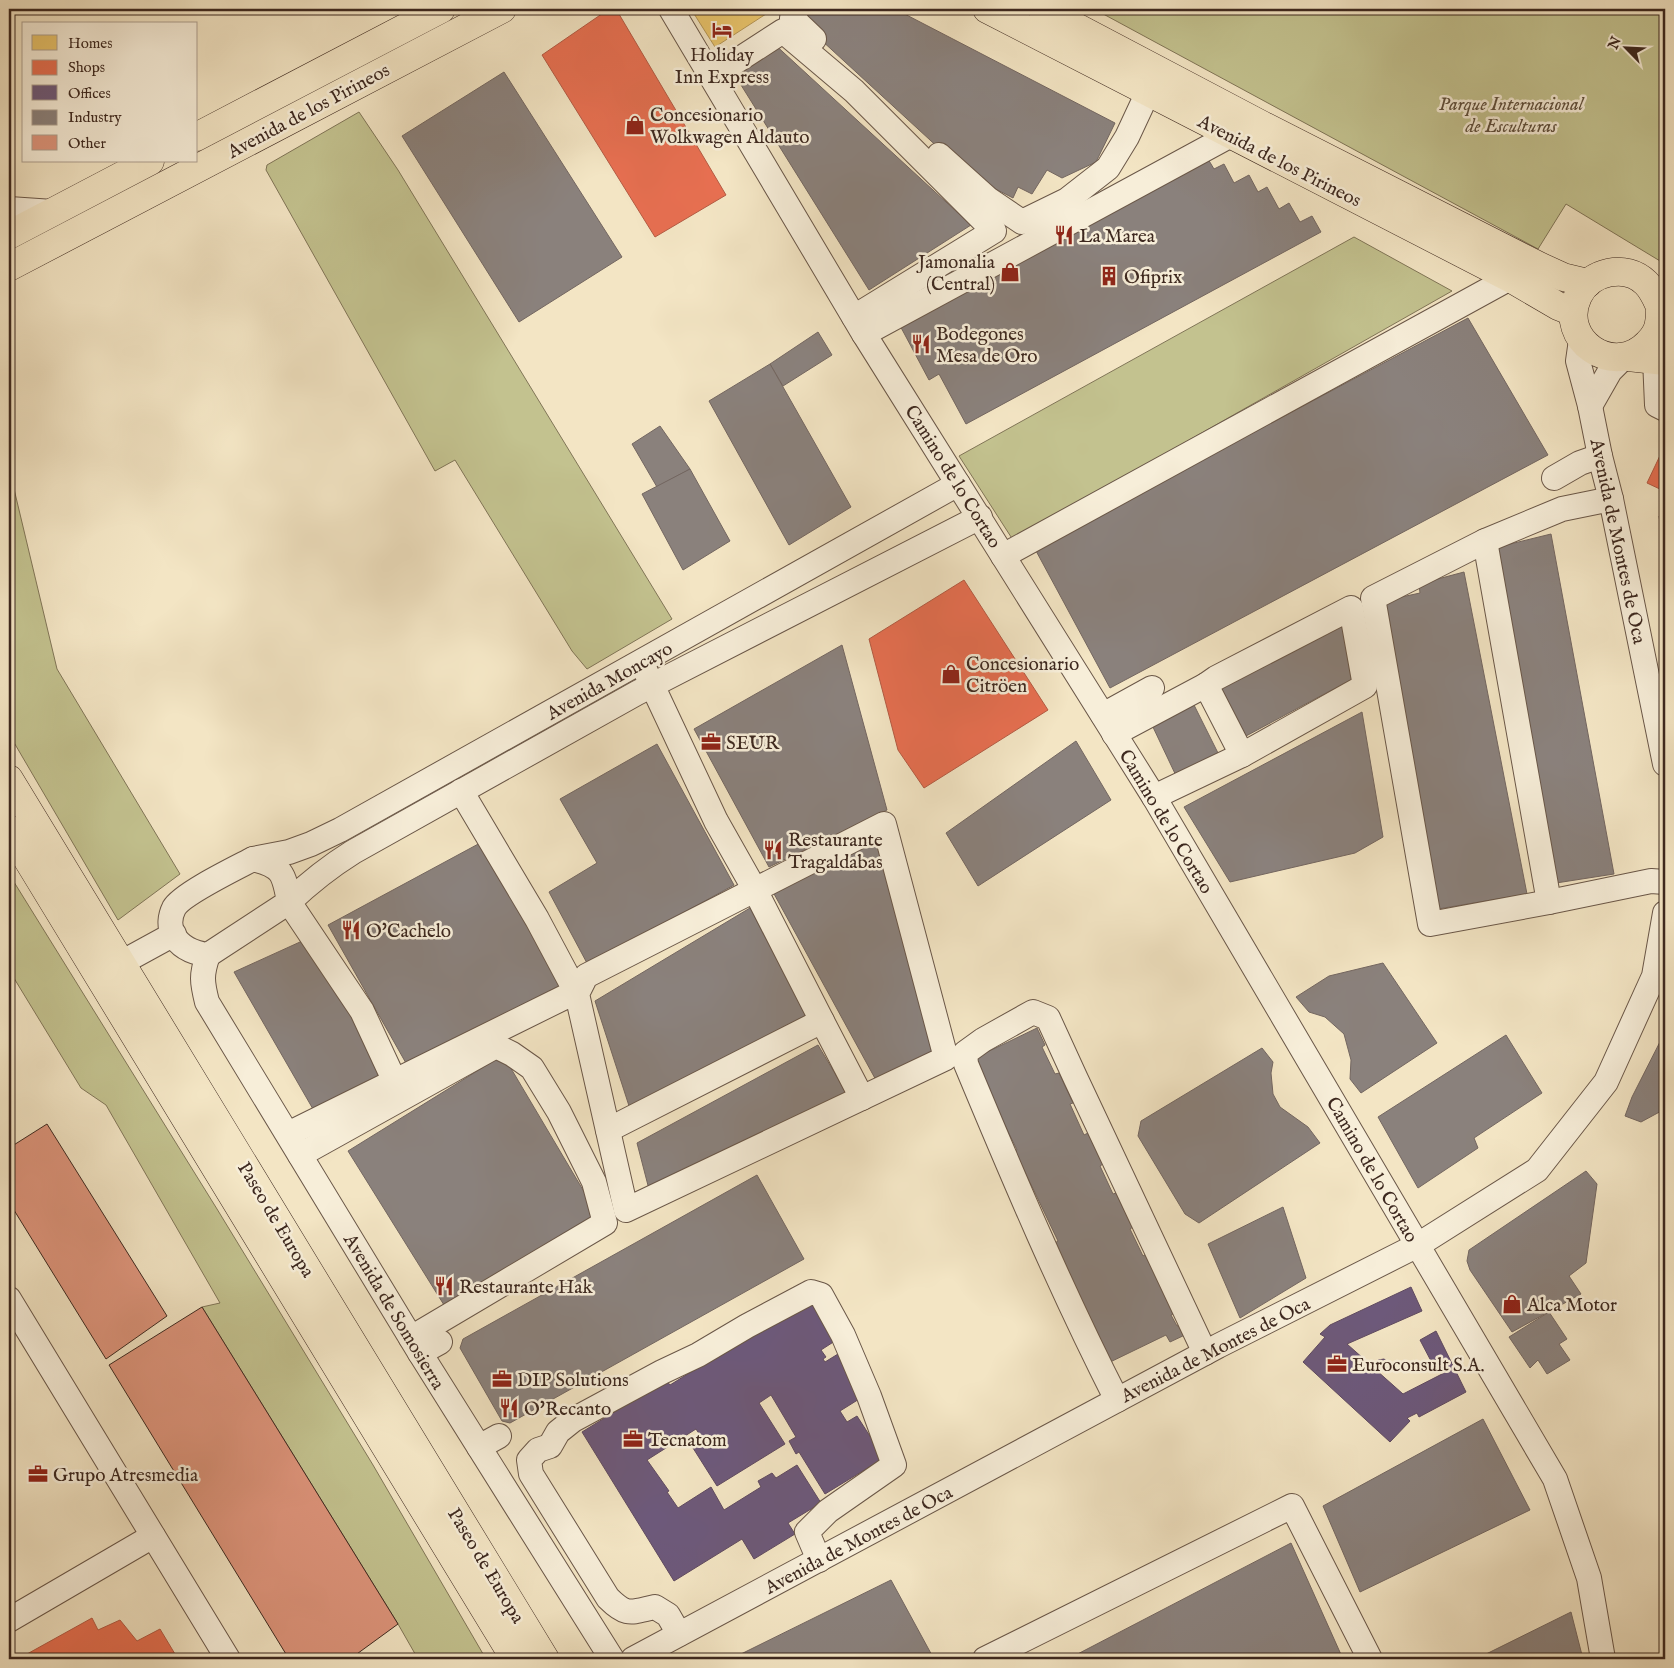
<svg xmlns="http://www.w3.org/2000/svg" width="1674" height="1668" font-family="'IM FELL English',serif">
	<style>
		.green { fill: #c3c28f; stroke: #807557 }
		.homes { fill: #e9c46a; stroke: #b59554 }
		.shops { fill: #e76f51; stroke: #b45a42 }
		.offices { fill: #6d597a; stroke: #5f4a5f }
		.industry { fill: #8a817c; stroke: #736660 }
		.building { fill: #dd947b; stroke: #3d281f }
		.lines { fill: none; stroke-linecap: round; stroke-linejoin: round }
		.minor-casing { stroke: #6a5748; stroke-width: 26 }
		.major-casing { stroke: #3d281f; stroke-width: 29 }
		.minor { stroke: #f7eed9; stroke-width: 24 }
		.major { stroke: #f3e5c4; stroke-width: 28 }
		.labels { text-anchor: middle; stroke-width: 5; stroke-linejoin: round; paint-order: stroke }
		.poi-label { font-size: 19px; fill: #3d281f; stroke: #f7eed9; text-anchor: start }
		.park-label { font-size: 19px; font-style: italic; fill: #5e4e3b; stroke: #f7eed9 }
		.street-label { font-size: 19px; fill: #3d281f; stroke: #f7eed9 }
	</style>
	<rect width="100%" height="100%" fill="#f3e5c4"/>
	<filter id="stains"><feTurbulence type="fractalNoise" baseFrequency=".004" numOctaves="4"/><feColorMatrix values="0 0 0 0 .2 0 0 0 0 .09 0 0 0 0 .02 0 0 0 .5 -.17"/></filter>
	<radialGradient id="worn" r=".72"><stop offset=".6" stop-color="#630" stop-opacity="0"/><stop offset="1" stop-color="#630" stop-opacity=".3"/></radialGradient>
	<g class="green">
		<path d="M1094,9H1665V264L1566,204L1538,249Z"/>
		<path d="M359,112L398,170L672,619L587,669L572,651L455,460L435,471L266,170L267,165Z"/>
		<path d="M1354,237L1452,291L1013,540L959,456Z"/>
		<path d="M9,468L57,669L180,874L118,920L9,734Z"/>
		<path d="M9,874L217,1209L373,1465L486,1659H418L398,1624L202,1307L220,1303L106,1105L81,1088L9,970Z"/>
	</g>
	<path class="homes" d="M691,9H769L766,14L715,47Z"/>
	<g class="shops">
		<path d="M609,9H616L726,195L655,237L542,55Z"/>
		<path d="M1665,445V484L1662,490L1647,483Z"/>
		<path d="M964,580L1048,710L924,788L898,750L869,639Z"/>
		<path d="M92,1618L98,1630L120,1620L137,1641L160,1629L178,1659H18Z"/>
	</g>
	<g class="offices">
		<path d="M1411,1287L1422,1311L1347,1344L1373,1367L1378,1360L1384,1359L1387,1361L1389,1365L1387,1369L1382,1371L1377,1367L1376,1370L1403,1394L1444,1373L1437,1359L1431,1361L1420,1340L1436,1331L1466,1392L1419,1417L1417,1413L1407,1418L1410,1421L1390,1442L1303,1362L1325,1337L1320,1334L1330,1325Z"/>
		<path d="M812,1297L838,1339L821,1350L826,1357L823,1359L825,1362L838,1354L864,1396L840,1411L847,1422L857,1416L884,1458L825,1494L799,1452L796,1454L789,1441L796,1437L771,1395L759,1403L785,1444L717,1486L693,1448L704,1441L696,1429L647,1460L669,1491L667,1492L678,1508L711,1487L724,1510L761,1487L758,1481L772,1473L776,1478L797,1465L821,1503L788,1523L795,1534L754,1559L742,1539L674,1581L582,1432L666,1380L670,1385Z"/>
	</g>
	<g class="industry">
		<path d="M799,9H895L1115,123L1096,162L1062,178L1047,170L1032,194L1018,187L1013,198L967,174L795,16Z"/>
		<path d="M771,41L971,225L869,290L731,69Z"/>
		<path d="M504,72L622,257L519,322L402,136Z"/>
		<path d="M1205,154L1214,169L1224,164L1234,183L1249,175L1258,192L1267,187L1279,209L1289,203L1300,222L1312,216L1321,232L966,424L939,374L929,380L897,320Z"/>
		<path d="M1468,318L1548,455L1110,688L1035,549Z"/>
		<path d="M818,332L832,355L783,386L770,364Z"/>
		<path d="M770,364L851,507L789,545L709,401Z"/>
		<path d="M660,426L690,469L657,487L632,444Z"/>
		<path d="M690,469L730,541L683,570L642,494Z"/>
		<path d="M1659,516L1665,519V532L1661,530Z"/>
		<path d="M1551,534L1614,874L1556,883L1494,548Z"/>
		<path d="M1464,572L1527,894L1438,909L1383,601L1420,593L1419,584Z"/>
		<path d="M1344,615L1354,678L1246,736L1217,682Z"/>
		<path d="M842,645L887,810L769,867L694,729Z"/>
		<path d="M1194,705L1222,761L1179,782L1152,725Z"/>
		<path d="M1362,712L1383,837L1355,853L1230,882L1184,807Z"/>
		<path d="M1076,741L1111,800L978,886L946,833Z"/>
		<path d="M657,744L734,885L588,965L549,892L597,863L560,799Z"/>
		<path d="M879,833L939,1047L877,1082L773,892Z"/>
		<path d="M482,842L564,992L411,1072L328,925Z"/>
		<path d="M750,908L806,1015L631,1112L595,1001Z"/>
		<path d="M311,937L387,1081L317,1116L234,972Z"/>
		<path d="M1383,963L1437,1043L1361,1093L1350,1079L1351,1060L1344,1034L1325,1017L1309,1012L1296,997L1329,976Z"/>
		<path d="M1037,1028L1045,1045L1042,1047L1055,1074L1059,1073L1073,1103L1070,1104L1084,1135L1088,1133L1103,1164L1100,1166L1113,1194L1116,1193L1133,1227L1130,1229L1143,1256L1146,1254L1175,1313L1171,1315L1177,1326L1182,1324L1187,1334L1170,1342L1166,1335L1104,1365L1055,1243L1058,1241L1015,1151L1017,1150L988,1090L990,1089L975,1058Z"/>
		<path d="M1665,1032V1109L1641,1122L1625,1116L1632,1097Z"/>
		<path d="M1506,1035L1542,1093L1474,1138L1478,1148L1418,1188L1378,1117Z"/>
		<path d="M818,1045L852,1102L651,1197L637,1143Z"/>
		<path d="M1262,1048L1273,1062L1271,1073L1273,1094L1280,1107L1308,1127L1320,1143L1199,1223L1185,1214L1138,1136L1141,1121Z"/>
		<path d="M503,1055L602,1222L449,1313L348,1151Z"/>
		<path d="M1586,1171L1597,1184L1586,1263L1569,1276L1581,1294L1512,1332L1470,1270L1467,1261L1469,1250Z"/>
		<path d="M757,1175L804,1259L510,1423L502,1421L460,1348L463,1339Z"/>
		<path d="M1283,1207L1306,1278L1240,1318L1208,1244Z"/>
		<path d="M1549,1312L1567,1339L1559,1344L1570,1360L1547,1374L1538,1360L1530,1368L1509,1337Z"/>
		<path d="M1483,1419L1530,1510L1360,1592L1323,1506Z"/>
		<path d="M1291,1543L1343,1659H1068Z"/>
		<path d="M891,1580L934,1659H744L741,1654Z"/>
		<path d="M1571,1612L1583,1659H1476Z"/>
	</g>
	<g class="building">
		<path d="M47,1124L167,1316L106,1359L9,1202V1148Z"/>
		<path d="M202,1307L398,1624L350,1659H289L109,1365Z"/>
	</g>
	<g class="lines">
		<defs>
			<g id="minor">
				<path d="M671,9L864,334L1154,797L1555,1479L1589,1578L1603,1659"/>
				<path d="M797,9L792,18L814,39"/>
				<path d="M712,77L783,31L854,91L994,231L854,317"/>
				<path d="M939,155L988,199L1022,222L1067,200L1108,168L1127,137L1148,92"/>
				<path d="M9,209L53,212"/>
				<path d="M864,334L1231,135"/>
				<path d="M1581,340L1578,361L1590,406L1600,456L1611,499L1665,764"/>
				<path d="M1655,359L1657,405L1665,409"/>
				<path d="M1590,406L1610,371L1623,358"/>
				<path d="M1554,478L1580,463L1600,456"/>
				<path d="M1611,499L1562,509L1485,541L1373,598L1430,924L1549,902L1651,881L1665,882"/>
				<path d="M1485,541L1549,902"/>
				<path d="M1003,556L1510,278"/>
				<path d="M1103,715L1152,688"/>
				<path d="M1114,734L1206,685L1242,755"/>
				<path d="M461,791L537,919L577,994"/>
				<path d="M1154,797L1242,755L1365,686L1351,608L1216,678L1206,685"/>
				<path d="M253,859L289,852L311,844L340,830L958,484"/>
				<path d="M253,859C282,866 284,873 289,902L208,955C194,953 180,948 173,934C169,926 170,916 174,908C182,894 236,868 253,859Z"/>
				<path d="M208,955C201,975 202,982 207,1002L420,1353L612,1659"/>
				<path d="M121,963L174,934"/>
				<path d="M822,1021L862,1098"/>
				<path d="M395,1082L362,1011L289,902C309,883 329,867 353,852L637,693L980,517"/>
				<path d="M608,1130L822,1021L755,890L716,821L646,672"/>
				<path d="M288,1134L569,995L577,994L626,1210L946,1058L884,824L586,976L577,994"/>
				<path d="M300,1155L496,1046L512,1054L532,1068L559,1112L594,1182L605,1223L411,1338"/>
				<path d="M9,1299L228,1659"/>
				<path d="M420,1353L440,1342"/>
				<path d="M1117,1400C1061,1290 1013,1177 966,1064L965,1053L983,1040L1033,1012L1048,1018L1075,1077L1205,1353"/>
				<path d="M479,1447L499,1436"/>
				<path d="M9,1620L153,1536"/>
				<path d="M679,1634L668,1615L655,1607C631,1612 627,1617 608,1598L531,1474L529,1460L538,1450L550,1446L558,1432L573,1420L662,1372L698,1355L747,1326L811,1292L821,1295L843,1335L869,1396L894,1465L828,1511L807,1532L819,1560"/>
				<path d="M633,1659L1218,1346L1418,1245L1537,1170L1606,1082L1654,976L1665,913"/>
				<path d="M985,1659L1292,1506L1370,1659"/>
			</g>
			<g id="major">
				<path d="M987,9L1510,278L1558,306L1573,312"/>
				<path d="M1042,9L1262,125L1539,266L1563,277L1588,283"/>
				<path d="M196,137L441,9"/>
				<path d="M9,235L150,161"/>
				<path d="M9,267L502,9"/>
				<path d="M1660,308C1660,313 1660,318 1659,323C1658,331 1653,338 1648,343C1614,379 1557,340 1578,296C1590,271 1626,263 1646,283C1656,293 1658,305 1665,316"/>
				<path d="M1628,357L1665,361"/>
				<path d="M9,779L545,1659"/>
				<path d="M9,829L515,1659"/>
			</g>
		</defs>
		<use href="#minor" class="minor-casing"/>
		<use href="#major" class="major-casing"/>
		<use href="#minor" class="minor"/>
		<use href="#major" class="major"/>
	</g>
	<defs>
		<symbol id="hotel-bare" viewBox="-9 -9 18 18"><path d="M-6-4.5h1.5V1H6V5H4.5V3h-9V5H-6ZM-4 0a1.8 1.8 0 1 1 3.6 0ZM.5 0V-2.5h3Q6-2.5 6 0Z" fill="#8f2418" stroke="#f7eed9" stroke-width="2.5" paint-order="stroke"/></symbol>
		<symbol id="shop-bare" viewBox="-9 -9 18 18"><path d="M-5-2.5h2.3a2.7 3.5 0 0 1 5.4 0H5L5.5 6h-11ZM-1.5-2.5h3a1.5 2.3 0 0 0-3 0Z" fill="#8f2418" stroke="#f7eed9" stroke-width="2.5" paint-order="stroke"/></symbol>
		<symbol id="restaurant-bare" viewBox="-9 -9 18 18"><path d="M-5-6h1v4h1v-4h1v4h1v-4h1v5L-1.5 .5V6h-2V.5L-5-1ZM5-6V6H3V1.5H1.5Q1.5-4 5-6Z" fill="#8f2418" stroke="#f7eed9" stroke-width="2.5" paint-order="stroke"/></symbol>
		<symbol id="building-bare" viewBox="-9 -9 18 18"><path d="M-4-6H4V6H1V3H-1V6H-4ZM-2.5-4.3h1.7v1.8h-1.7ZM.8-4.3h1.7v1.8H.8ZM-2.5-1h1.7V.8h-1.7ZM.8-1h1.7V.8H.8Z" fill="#8f2418" stroke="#f7eed9" stroke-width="2.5" paint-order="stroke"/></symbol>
		<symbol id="office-bare" viewBox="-9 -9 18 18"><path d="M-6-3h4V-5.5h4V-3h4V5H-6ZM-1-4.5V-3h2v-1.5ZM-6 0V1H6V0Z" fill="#8f2418" stroke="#f7eed9" stroke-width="2.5" paint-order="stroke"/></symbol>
	</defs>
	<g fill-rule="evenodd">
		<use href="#hotel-bare" x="708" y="16" width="28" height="28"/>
		<use href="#shop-bare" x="621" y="111" width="28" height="28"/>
		<use href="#restaurant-bare" x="1050" y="221" width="28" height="28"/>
		<use href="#shop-bare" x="996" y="258" width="28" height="28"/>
		<use href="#building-bare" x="1095" y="262" width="28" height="28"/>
		<use href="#restaurant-bare" x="907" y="330" width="28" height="28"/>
		<use href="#shop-bare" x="937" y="660" width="28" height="28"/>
		<use href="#office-bare" x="697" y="728" width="28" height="28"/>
		<use href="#restaurant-bare" x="759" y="836" width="28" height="28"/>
		<use href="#restaurant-bare" x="337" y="916" width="28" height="28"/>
		<use href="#restaurant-bare" x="430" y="1272" width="28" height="28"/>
		<use href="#shop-bare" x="1498" y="1290" width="28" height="28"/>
		<use href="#office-bare" x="1323" y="1350" width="28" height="28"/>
		<use href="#office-bare" x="488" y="1365" width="28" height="28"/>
		<use href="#restaurant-bare" x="495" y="1394" width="28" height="28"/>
		<use href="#office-bare" x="619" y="1425" width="28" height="28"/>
		<use href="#office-bare" x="24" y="1460" width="28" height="28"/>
	</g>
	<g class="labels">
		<g class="poi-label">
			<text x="722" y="61" text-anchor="middle">Holiday<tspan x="722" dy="22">Inn Express</tspan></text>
			<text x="650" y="121">Concesionario<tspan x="650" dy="22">Wolkwagen Aldauto</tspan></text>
			<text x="1079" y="242">La Marea</text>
			<text x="995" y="268" text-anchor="end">Jamonalia<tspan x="995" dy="22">(Central)</tspan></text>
			<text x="1124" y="283">Ofiprix</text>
			<text x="936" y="340">Bodegones<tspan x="936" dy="22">Mesa de Oro</tspan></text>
			<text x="966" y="670">Concesionario<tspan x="966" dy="22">Citröen</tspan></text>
			<text x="726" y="749">SEUR</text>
			<text x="788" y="846">Restaurante<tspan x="788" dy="22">Tragaldabas</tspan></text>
			<text x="366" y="937">O'Cachelo</text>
			<text x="459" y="1293">Restaurante Hak</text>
			<text x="1527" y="1311">Alca Motor</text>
			<text x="1352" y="1371">Euroconsult S.A.</text>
			<text x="517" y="1386">DIP Solutions</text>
			<text x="524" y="1415">O'Recanto</text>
			<text x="648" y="1446">Tecnatom</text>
			<text x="53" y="1481">Grupo Atresmedia</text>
		</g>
		<g class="park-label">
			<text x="1511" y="110">Parque Internacional<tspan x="1511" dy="22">de Esculturas</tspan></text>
		</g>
		<g class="street-label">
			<text transform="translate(308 110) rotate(-28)" y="7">Avenida de los Pirineos</text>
			<text transform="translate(1280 160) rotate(27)" y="7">Avenida de los Pirineos</text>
			<text transform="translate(954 476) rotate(58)" y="7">Camino de lo Cortao</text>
			<text transform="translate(1619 541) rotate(78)" y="7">Avenida de Montes de Oca</text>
			<text transform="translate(609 680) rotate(-29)" y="7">Avenida Moncayo</text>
			<text transform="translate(1167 821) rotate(59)" y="7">Camino de lo Cortao</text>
			<text transform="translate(1373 1169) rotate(60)" y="7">Camino de lo Cortao</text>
			<text transform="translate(277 1219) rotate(59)" y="7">Paseo de Europa</text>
			<text transform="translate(395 1311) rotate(59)" y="7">Avenida de Somosierra</text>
			<text transform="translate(1215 1349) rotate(-27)" y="7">Avenida de Montes de Oca</text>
			<text transform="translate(858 1539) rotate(-28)" y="7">Avenida de Montes de Oca</text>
			<text transform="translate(487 1565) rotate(59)" y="7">Paseo de Europa</text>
		</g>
	</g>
	<rect width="1674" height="1668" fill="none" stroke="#f3e5c4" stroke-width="30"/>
	<rect x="10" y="10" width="1654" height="1648" fill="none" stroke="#3d281f" stroke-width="2.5"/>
	<rect x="15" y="15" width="1644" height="1638" fill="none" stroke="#3d281f"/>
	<rect x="22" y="22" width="175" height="140" fill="#f7eed9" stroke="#ad9f8f"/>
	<rect x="32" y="35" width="25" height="15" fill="#e9c46a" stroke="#ad9f8f"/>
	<text x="68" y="48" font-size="15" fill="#3d281f">Homes</text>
	<rect x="32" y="60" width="25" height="15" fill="#e76f51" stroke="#ad9f8f"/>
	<text x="68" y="72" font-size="15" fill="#3d281f">Shops</text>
	<rect x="32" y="85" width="25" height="15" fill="#6d597a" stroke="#ad9f8f"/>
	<text x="68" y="98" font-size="15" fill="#3d281f">Offices</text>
	<rect x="32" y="110" width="25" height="15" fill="#8a817c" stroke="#ad9f8f"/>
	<text x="68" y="122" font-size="15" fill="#3d281f">Industry</text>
	<rect x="32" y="135" width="25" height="15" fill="#dd947b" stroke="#ad9f8f"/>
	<text x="68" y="148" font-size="15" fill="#3d281f">Other</text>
	<g transform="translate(1626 48) rotate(294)" stroke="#f7eed9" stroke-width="4" paint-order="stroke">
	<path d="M0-4L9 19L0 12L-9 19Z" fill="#3d281f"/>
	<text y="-8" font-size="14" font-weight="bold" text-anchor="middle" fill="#3d281f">N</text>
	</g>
	<rect width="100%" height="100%" filter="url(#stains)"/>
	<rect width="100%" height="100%" fill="url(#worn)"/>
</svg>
